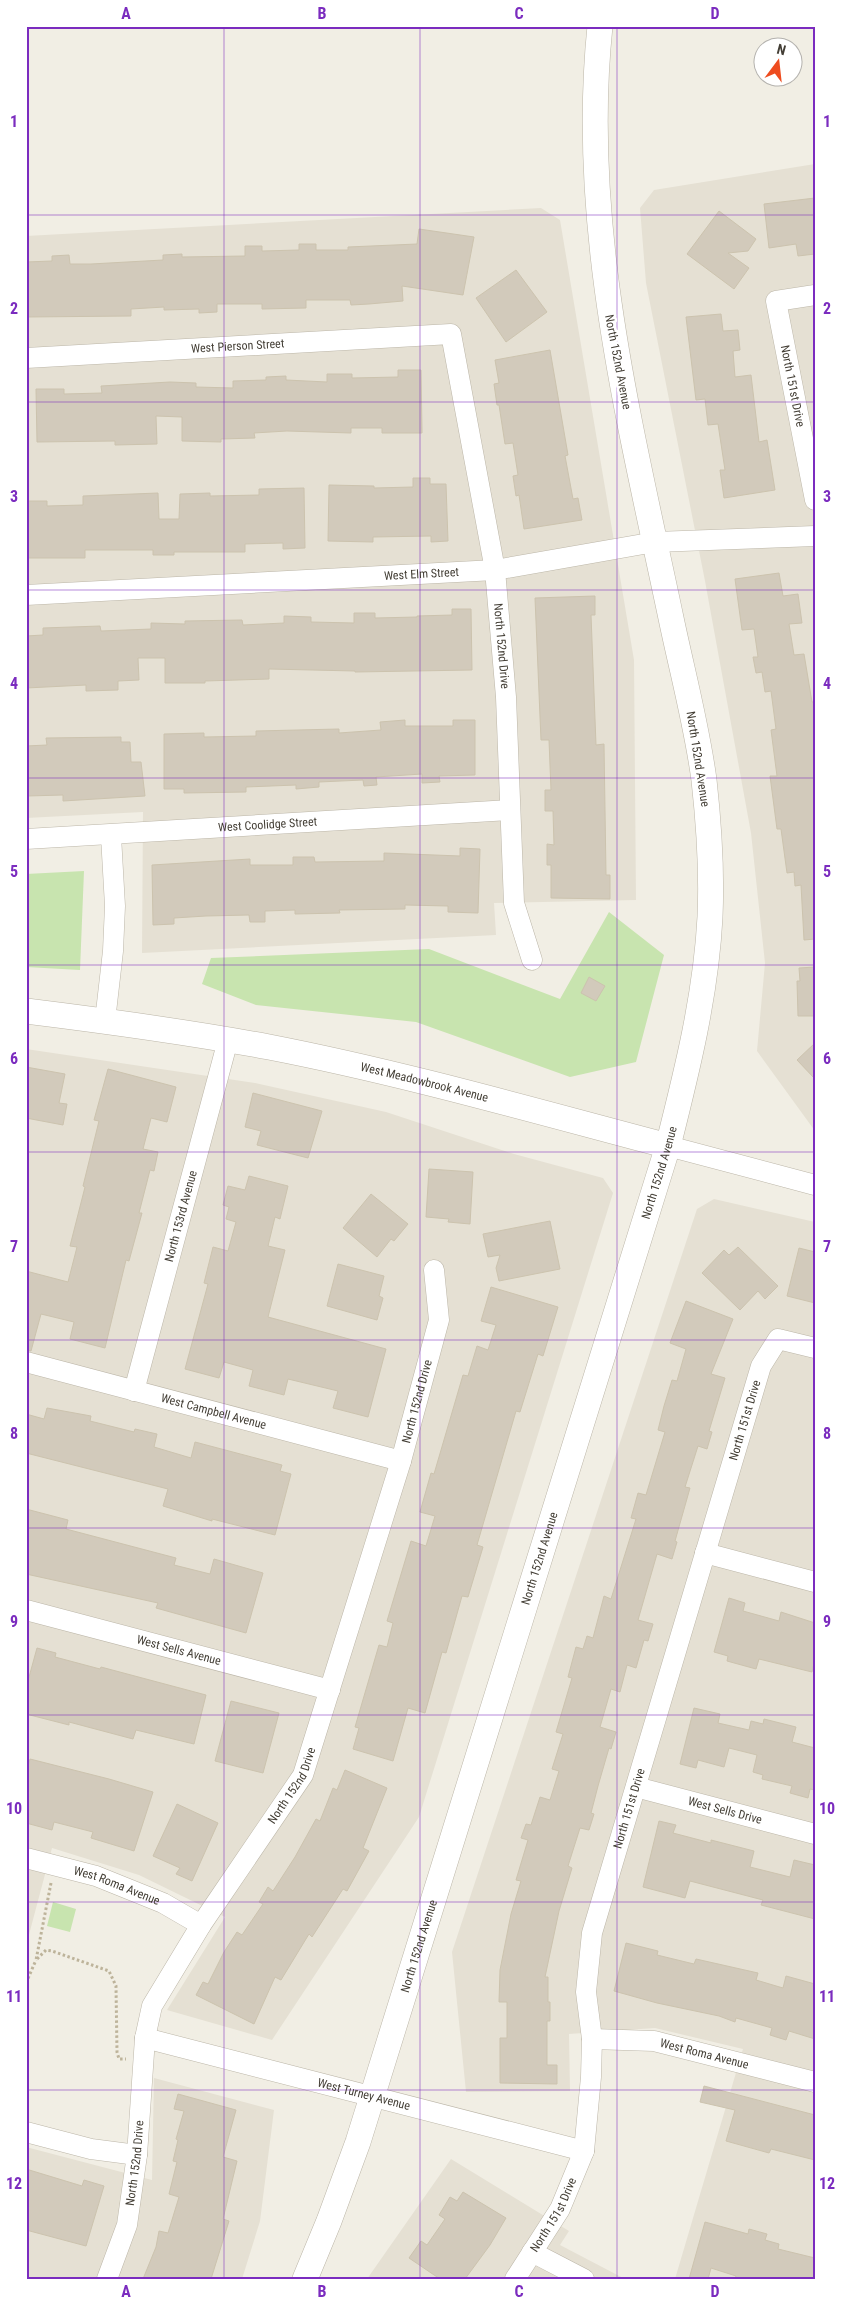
<svg xmlns="http://www.w3.org/2000/svg" width="841" height="2305" font-family="'Roboto Condensed',sans-serif">
	<style>
		.residential { fill: #e5e0d3 }
		.green { fill: #c8e4af }
		.building { fill: #d2cabb; stroke: #ccc3ae }
		.lines { fill: none; stroke-linecap: round; stroke-linejoin: round }
		.minor-casing { stroke: #bcb6a8; stroke-width: 21 }
		.tertiary-casing { stroke: #bcb6a8; stroke-width: 26 }
		.path { stroke: #bdb39a; stroke-width: 3; stroke-dasharray: 2.5 2.5; stroke-linecap: butt }
		.minor { stroke: #fff; stroke-width: 20 }
		.tertiary { stroke: #fff; stroke-width: 25 }
		.grid { fill: none; stroke: #7b2cbf; stroke-width: 1; stroke-opacity: 0.55 }
		.labels { text-anchor: middle; stroke-width: 5; stroke-linejoin: round; paint-order: stroke }
		.street-label { font-size: 12px; fill: #433e35; stroke: #fff }
		.neatline { fill: none; stroke: #7b2cbf; stroke-width: 2 }
		.grid-label { font-size: 16px; text-anchor: middle; font-weight: bold; fill: #7b2cbf }
	</style>
	<rect width="100%" height="100%" fill="#f1eee4"/>
	<g class="residential">
		<path d="M815,164V1131L757,1051L765,963L751,833L705,581L646,283L640,208L654,190Z"/>
		<path d="M541,208L560,220L634,660L636,900L494,903L496,935L142,953L143,812L26,818V236Z"/>
		<path d="M26,1049L255,1083L386,1112L514,1154L603,1178L613,1193L419,1817L272,2040L167,2010L225,1917L139,1875L52,1848L26,1946Z"/>
		<path d="M714,1199L815,1222V2279H675L743,2049L655,2028L569,2034L570,2091L466,2092L452,1952L697,1209Z"/>
		<path d="M154,2078L274,2110L260,2221L242,2279H26V2147L152,2180Z"/>
		<path d="M451,2159L569,2231L560,2245L625,2279H367Z"/>
	</g>
	<g class="green">
		<path d="M84,871L80,970L26,967V874Z"/>
		<path d="M609,912L664,955L636,1062L570,1077L416,1022L256,1005L202,984L211,958L429,949L560,999Z"/>
		<path d="M53,1902L76,1909L70,1932L47,1926Z"/>
	</g>
	<g class="building">
		<path d="M815,198V254L798,256L796,244L769,248L764,204Z"/>
		<path d="M719,211L756,239L748,251L728,253L749,268L734,289L687,254Z"/>
		<path d="M419,229L474,237L463,295L402,286L403,301L369,304L351,305L350,300H306V308L262,309V304H217V312L199,313V309L164,310V307L131,309V316L26,317V262L52,261V256L69,255L70,264H91L163,260V255L182,254V257L245,256V246H262V251L299,250V244H316V250H348V247L417,244Z"/>
		<path d="M516,270L547,312L506,342L476,298Z"/>
		<path d="M721,314L723,331L738,330L740,350L733,351L735,377L751,375L759,442L767,440L775,490L724,498L720,470H725L718,424L708,425L705,399L696,400L686,317Z"/>
		<path d="M550,350L568,455L565,456L573,499L578,498L582,520L524,529L519,495L516,496L513,476L518,475L513,443L505,444L499,405H497L494,384L499,383L495,360Z"/>
		<path d="M398,370H421L422,433H382V428H351V433L287,431L254,433L255,438L221,439V442L182,441V417L156,416L157,444L115,445V441L37,442L36,389H64V394L102,393L101,386L170,382L196,383V387L233,388V381L266,380V377L286,376V380L327,382V374H352V378L398,377Z"/>
		<path d="M413,478H430V484H446L448,541L431,542V536L373,537V542L328,541L329,485L374,486V488L413,487Z"/>
		<path d="M304,488L305,548L283,549V543L245,544V552H174V555H153V550H85V558H26V501H47V506L83,505V496L158,493L159,519H179L180,494L210,493V496L259,495V489Z"/>
		<path d="M779,573L783,596L798,594L802,623L789,624L794,655L804,654L812,702H815V939L804,940L801,885L795,886L794,872L787,873L781,829H777L770,776H777L771,730L776,729L771,691L765,692L762,672L756,673L753,657H758L754,629L742,630L735,579Z"/>
		<path d="M595,596V615H591L596,745L604,744L606,875H610V899L551,898V865H547V844L554,845L553,811H545V790H551L549,740H541L535,598Z"/>
		<path d="M452,609H471L472,670L355,672V671L269,669V679L205,681V683H165V658H138L139,680L118,681V690L86,691V685L26,688V636L43,635V628L100,626L101,631L151,629V623L185,624V621L242,620L243,625L284,623V616L311,617V622L354,623V613H375V618L417,617V616L452,615Z"/>
		<path d="M405,720V726H453V720H475V775L439,776L440,782L422,783V774L376,777L377,785L364,786L363,780L319,782V787L296,789V785L246,787V792L184,793V789H164V734L204,733V737L256,736V731L339,729V733L381,730L380,722Z"/>
		<path d="M121,737V742H130L131,762H141L145,796L63,801V795L27,796L26,746L47,745L46,738Z"/>
		<path d="M460,848L480,849L478,913L448,912V906L405,905V909L339,910L340,913L295,914V910L265,911V922H250L249,915L206,916L174,918V924L153,925L152,865L250,859V865H293V857H314L315,862L384,861V853L460,856Z"/>
		<path d="M815,967V1016H798L797,981H800L799,968Z"/>
		<path d="M589,977L605,986L596,1001L581,993Z"/>
		<path d="M815,1043V1079L797,1060Z"/>
		<path d="M26,1067L65,1074L59,1103L67,1104L63,1125L26,1118Z"/>
		<path d="M108,1069L176,1087L167,1122L151,1118L143,1149L158,1152L154,1171L150,1170L139,1213H142L129,1261L126,1260L105,1348L70,1339L74,1322L41,1314L31,1351L26,1350V1271L68,1282L77,1247L70,1246L85,1187L83,1186L99,1121L94,1120Z"/>
		<path d="M253,1093L322,1111L308,1158L257,1145L261,1131L245,1127Z"/>
		<path d="M429,1169L473,1172L470,1224L448,1222L449,1219L426,1217Z"/>
		<path d="M249,1176L288,1186L280,1219L275,1217L268,1246L285,1250L268,1317L386,1349L368,1417L333,1408L338,1391L288,1379L284,1395L249,1386L253,1370L224,1362L219,1378L185,1369L208,1284L204,1283L213,1247L228,1251L236,1222L226,1219L229,1207L223,1205L228,1186L245,1190Z"/>
		<path d="M371,1194L408,1224L394,1241L391,1239L377,1257L343,1228Z"/>
		<path d="M550,1221L560,1269L499,1281L496,1268L500,1255L488,1257L483,1234Z"/>
		<path d="M738,1247L778,1286L765,1299L758,1291L740,1310L702,1273L724,1250L729,1255Z"/>
		<path d="M799,1248L815,1252V1303L787,1296Z"/>
		<path d="M338,1264L384,1276L379,1296L383,1298L377,1320L327,1306Z"/>
		<path d="M491,1287L558,1307L543,1356L538,1354L520,1412L516,1411L477,1545L483,1547L468,1597L462,1596L446,1653L442,1652L425,1713L408,1708L393,1761L353,1749L359,1728L355,1727L379,1645L387,1647L393,1623L387,1621L411,1541L426,1546L435,1516L420,1512L431,1473L434,1474L463,1375L468,1376L477,1346L488,1350L496,1325L481,1321Z"/>
		<path d="M686,1301L733,1319L711,1374L725,1378L709,1431L712,1432L707,1449L698,1446L685,1487L690,1488L675,1541L677,1542L672,1559L657,1554L638,1620L653,1624L648,1641L644,1640L636,1668L627,1665L620,1692L611,1689L600,1727L616,1732L611,1749L609,1748L598,1786L591,1813L594,1814L589,1830L580,1828L568,1866L572,1868L559,1911L545,1977H548V2002H550V2021H547V2065H557V2084L500,2083V2038H507V2002H499L500,1970L511,1914L521,1881L516,1880L528,1840L521,1838L526,1824L531,1825L540,1797L550,1800L559,1771L552,1769L563,1734L556,1732L572,1678L568,1677L576,1647L583,1649L587,1636L593,1638L604,1596L611,1599L636,1519L631,1518L638,1493L646,1495L665,1432L658,1430L664,1406L672,1380L677,1381L686,1349L670,1343Z"/>
		<path d="M47,1408L91,1416L90,1421L134,1432L135,1429L157,1434L154,1447L191,1458L195,1442L282,1465L280,1471L291,1474L275,1535L212,1519V1521L163,1506L168,1489L26,1453V1414L44,1419Z"/>
		<path d="M26,1509L68,1520L66,1529L176,1558L174,1565L210,1574L214,1559L263,1573L246,1633L156,1608L158,1603L26,1574Z"/>
		<path d="M729,1598L745,1603L743,1611L779,1621L781,1612L815,1623V1659L812,1672L759,1659L756,1669L727,1661L728,1656L714,1652Z"/>
		<path d="M37,1648L56,1653L55,1657L100,1669L101,1667L206,1695L194,1744L136,1730L133,1739L69,1722V1725L26,1714V1688Z"/>
		<path d="M231,1701L279,1713L263,1773L215,1761Z"/>
		<path d="M694,1708L720,1714L718,1723L749,1730L751,1721L763,1724L764,1719L796,1727L792,1742L815,1748V1790L810,1789L808,1798L790,1793L792,1786L762,1779L763,1775L753,1772L757,1755L729,1748L724,1767L698,1760L696,1768L680,1764Z"/>
		<path d="M30,1759L109,1779L153,1792L134,1851L91,1838L93,1832L54,1822L52,1830L26,1823V1774Z"/>
		<path d="M345,1770L387,1788L363,1848L369,1851L347,1891L343,1889L312,1937L309,1934L281,1980L275,1977L254,2024L196,1995L203,1982L208,1984L224,1952L237,1932L242,1935L263,1904L259,1902L268,1887L273,1891L295,1857L316,1819L320,1821L333,1788L337,1790Z"/>
		<path d="M177,1804L218,1823L192,1881L176,1874L180,1868L153,1856Z"/>
		<path d="M659,1821L676,1825L673,1833L711,1843V1840L754,1851L750,1867L790,1877L794,1860L815,1865V1919L761,1905L763,1900L690,1881L685,1898L643,1887Z"/>
		<path d="M626,1943L658,1951L657,1955L694,1964L696,1959L758,1973L756,1980L783,1988L786,1976L815,1984V2039L789,2031L786,2040L770,2035L772,2028L736,2018L735,2022L719,2016L657,2003L614,1991Z"/>
		<path d="M704,2086L815,2115V2160L771,2149L769,2153L726,2141L735,2110L700,2102Z"/>
		<path d="M178,2094L236,2110L223,2157L237,2161L223,2219L229,2221L211,2279H143L156,2247L159,2231L168,2233L179,2197L169,2194L177,2162L173,2161L178,2140L176,2139L184,2111L174,2109Z"/>
		<path d="M26,2169L82,2186L84,2180L104,2186L86,2246L26,2230Z"/>
		<path d="M463,2192L506,2218L490,2245L465,2279H440L409,2258L421,2241L427,2245L445,2219L439,2215L450,2197L457,2201Z"/>
		<path d="M705,2222L748,2234L749,2229L767,2234L765,2240L779,2244L778,2249L815,2258V2279H735L736,2276L711,2268L708,2279H689Z"/>
	</g>
	<g class="lines">
		<defs>
			<g id="minor">
				<path id="s1" d="M815,295L776,301L815,500"/>
				<path id="s2" d="M26,358L451,334L495,570L506,697L514,903L532,960"/>
				<path id="s3" d="M26,595L495,570L655,542L815,536"/>
				<path id="s4" d="M26,839L510,810"/>
				<path d="M105,1021L113,951L115,906L111,836"/>
				<path d="M668,1146L815,1185"/>
				<path id="s5" d="M26,1362L401,1461"/>
				<path id="s6" d="M134,1391L228,1040"/>
				<path d="M705,1553L815,1582"/>
				<path id="s7" d="M26,1610L330,1690"/>
				<path id="s8" d="M636,1787L815,1834"/>
				<path id="s9" d="M26,1858L96,1876L163,1903L201,1925"/>
				<path id="s10" d="M145,2038L584,2151"/>
				<path id="s11" d="M592,2039L654,2041L815,2082"/>
				<path d="M26,2132L91,2149L137,2155"/>
				<path d="M532,2252L584,2279"/>
				<path id="s12" d="M107,2279L127,2225L137,2155L145,2038L152,2006L201,1925L303,1775L401,1461L439,1320L434,1270"/>
				<path id="s13" d="M515,2279L560,2209L584,2151L591,2077L592,2039L586,1992L592,1933L761,1366L778,1339L815,1348"/>
			</g>
			<g id="tertiary">
				<path id="s14" d="M26,1011C107,1021 188,1032 269,1047C403,1073 535,1111 668,1146"/>
				<path id="s15" d="M305,2279L329,2221L358,2142L668,1146C687,1071 706,995 710,917C712,872 709,825 704,780C697,726 682,671 671,618C630,423 579,227 600,26"/>
			</g>
		</defs>
		<use href="#minor" class="minor-casing"/>
		<use href="#tertiary" class="tertiary-casing"/>
		<g class="path">
			<path d="M51,1883L36,1960L46,1950L52,1951L109,1971L116,1986L117,2052L119,2059H126"/>
			<path d="M26,1983L36,1960"/>
		</g>
		<use href="#minor" class="minor"/>
		<use href="#tertiary" class="tertiary"/>
	</g>
	<path class="grid" d="M224,26V2279M420,26V2279M617,26V2279M26,215H815M26,402H815M26,590H815M26,778H815M26,965H815M26,1152H815M26,1340H815M26,1528H815M26,1715H815M26,1902H815M26,2090H815"/>
	<g class="labels">
		<g class="street-label">
			<text dy="4" stroke="none"><textPath href="#s2" startOffset="212">West Pierson Street</textPath></text>
			<text transform="translate(618 362) rotate(79)" y="4">North 152nd Avenue</text>
			<text dy="4" stroke="none"><textPath href="#s1" startOffset="126">North 151st Drive</textPath></text>
			<text dy="4" stroke="none"><textPath href="#s3" startOffset="396">West Elm Street</textPath></text>
			<text dy="4" stroke="none"><textPath href="#s2" startOffset="742">North 152nd Drive</textPath></text>
			<text transform="translate(698 759) rotate(81)" y="4">North 152nd Avenue</text>
			<text dy="4" stroke="none"><textPath href="#s4" startOffset="242">West Coolidge Street</textPath></text>
			<text dy="4" stroke="none"><textPath href="#s14" startOffset="405">West Meadowbrook Avenue</textPath></text>
			<text dy="4" stroke="none"><textPath href="#s15" startOffset="1162">North 152nd Avenue</textPath></text>
			<text dy="4" stroke="none"><textPath href="#s6" startOffset="181">North 153rd Avenue</textPath></text>
			<text dy="4" stroke="none"><textPath href="#s12" startOffset="945">North 152nd Drive</textPath></text>
			<text dy="4" stroke="none"><textPath href="#s5" startOffset="194">West Campbell Avenue</textPath></text>
			<text dy="4" stroke="none"><textPath href="#s13" startOffset="900">North 151st Drive</textPath></text>
			<text dy="4" stroke="none"><textPath href="#s15" startOffset="758">North 152nd Avenue</textPath></text>
			<text dy="4" stroke="none"><textPath href="#s7" startOffset="158">West Sells Avenue</textPath></text>
			<text dy="4" stroke="none"><textPath href="#s12" startOffset="540">North 152nd Drive</textPath></text>
			<text dy="4" stroke="none"><textPath href="#s13" startOffset="495">North 151st Drive</textPath></text>
			<text dy="4" stroke="none"><textPath href="#s8" startOffset="92">West Sells Drive</textPath></text>
			<text dy="4" stroke="none"><textPath href="#s9" startOffset="95">West Roma Avenue</textPath></text>
			<text dy="4" stroke="none"><textPath href="#s15" startOffset="352">North 152nd Avenue</textPath></text>
			<text dy="4" stroke="none"><textPath href="#s11" startOffset="114">West Roma Avenue</textPath></text>
			<text dy="4" stroke="none"><textPath href="#s10" startOffset="226">West Turney Avenue</textPath></text>
			<text dy="4" stroke="none"><textPath href="#s12" startOffset="120">North 152nd Drive</textPath></text>
			<text dy="4" stroke="none"><textPath href="#s13" startOffset="75">North 151st Drive</textPath></text>
		</g>
	</g>
	<rect width="841" height="2305" fill="none" stroke="#ffffff" stroke-width="55"/>
	<g transform="translate(778 62) rotate(15)"><circle r="24" fill="#ffffff" stroke="#b4b2ae"/>
	<path d="M0-4L9 19L0 12L-9 19Z" fill="#ee4c1f"/>
	<text y="-8" font-size="14" font-weight="bold" text-anchor="middle" fill="#433e35">N</text>
	</g>
	<rect x="28" y="28" width="786" height="2250" class="neatline"/>
	<g class="grid-label">
		<text x="126" y="19">A</text>
		<text x="322" y="19">B</text>
		<text x="519" y="19">C</text>
		<text x="715" y="19">D</text>
		<text x="14" y="127">1</text>
		<text x="827" y="127">1</text>
		<text x="14" y="314">2</text>
		<text x="827" y="314">2</text>
		<text x="14" y="502">3</text>
		<text x="827" y="502">3</text>
		<text x="14" y="689">4</text>
		<text x="827" y="689">4</text>
		<text x="14" y="877">5</text>
		<text x="827" y="877">5</text>
		<text x="14" y="1064">6</text>
		<text x="827" y="1064">6</text>
		<text x="14" y="1252">7</text>
		<text x="827" y="1252">7</text>
		<text x="14" y="1439">8</text>
		<text x="827" y="1439">8</text>
		<text x="14" y="1627">9</text>
		<text x="827" y="1627">9</text>
		<text x="14" y="1814">10</text>
		<text x="827" y="1814">10</text>
		<text x="14" y="2002">11</text>
		<text x="827" y="2002">11</text>
		<text x="14" y="2189">12</text>
		<text x="827" y="2189">12</text>
		<text x="126" y="2297">A</text>
		<text x="322" y="2297">B</text>
		<text x="519" y="2297">C</text>
		<text x="715" y="2297">D</text>
	</g>
</svg>
